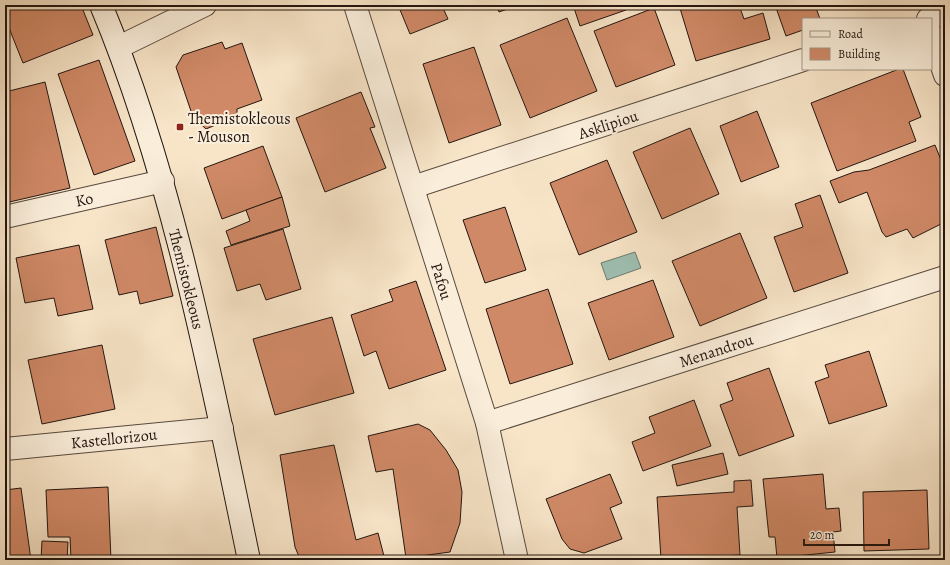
<svg xmlns="http://www.w3.org/2000/svg" width="950" height="565" font-family="Alegreya,serif">
	<style>
		.water { fill: #9ebfb2; stroke: #6c7b71 }
		.building { fill: #d08967; stroke: #221610 }
		.lines { fill: none; stroke-linecap: round; stroke-linejoin: round }
		.street-casing { stroke: #584a3e; stroke-width: 24 }
		.secondary-casing { stroke: #221610; stroke-width: 24 }
		.street { stroke: #faeedb; stroke-width: 22 }
		.secondary { stroke: #faeedb; stroke-width: 22 }
		.poi-dot { fill: #8f2418; stroke: #faeedb; stroke-width: 1.5 }
		.labels { text-anchor: middle; stroke-width: 4; stroke-linejoin: round; paint-order: stroke }
		.poi-label { font-size: 16px; fill: #221610; stroke: #faeedb; text-anchor: start }
		.street-label { font-size: 16px; fill: #221610; stroke: #faeedb }
	</style>
	<rect width="100%" height="100%" fill="#f8e5c8"/>
	<filter id="stains"><feTurbulence type="fractalNoise" baseFrequency=".005" numOctaves="4"/><feColorMatrix values="0 0 0 0 .2 0 0 0 0 .09 0 0 0 0 .02 0 0 0 .5 -.17"/></filter>
	<radialGradient id="worn" r=".72"><stop offset=".6" stop-color="#630" stop-opacity="0"/><stop offset="1" stop-color="#630" stop-opacity=".3"/></radialGradient>
	<path class="water" d="M635,252L641,268L607,280L601,263Z"/>
	<g class="building">
		<path d="M5,5H81L93,35L23,63L5,18Z"/>
		<path d="M398,5H450L443,8L448,19L410,34Z"/>
		<path d="M496,5H519L499,12Z"/>
		<path d="M573,5H625L626,10L580,26Z"/>
		<path d="M679,5H739L744,19L763,13L770,39L696,61Z"/>
		<path d="M775,5H815L820,19H803V30L786,36Z"/>
		<path d="M654,8L675,65L616,87L594,31Z"/>
		<path d="M567,18L597,91L530,118L500,45Z"/>
		<path d="M222,42L225,49L242,43L262,100L237,109V116L206,129L193,117L176,67L183,55Z"/>
		<path d="M474,47L501,125L449,143L423,64Z"/>
		<path d="M99,60L135,161L94,175L58,74Z"/>
		<path d="M899,69H903L921,117L909,122L916,141L837,171L811,103Z"/>
		<path d="M45,82L70,188L5,203V92Z"/>
		<path d="M361,92L375,127L370,128L386,168L325,192L296,118Z"/>
		<path d="M757,111L779,167L741,182L720,126Z"/>
		<path d="M690,128L719,194L662,219L633,152Z"/>
		<path d="M935,145L941,160L945,166V222L913,238L907,229L886,237L882,232L867,192L839,203L830,181L854,172L869,170Z"/>
		<path d="M263,146L282,197L222,219L204,168Z"/>
		<path d="M607,160L637,232L579,255L550,183Z"/>
		<path d="M820,195L848,273L794,292L774,237L803,227L795,204Z"/>
		<path d="M282,197L290,226L231,245L226,231L250,221L246,210Z"/>
		<path d="M505,207L526,270L485,283L463,220Z"/>
		<path d="M156,227L173,296L140,304L137,291L119,295L105,240Z"/>
		<path d="M283,229L301,289L266,300L260,284L237,291L224,248Z"/>
		<path d="M740,233L767,298L700,326L672,261Z"/>
		<path d="M79,245L93,309L58,316L54,298L25,303L16,258Z"/>
		<path d="M653,280L674,337L609,360L588,303Z"/>
		<path d="M416,281L446,370L389,389L376,351L364,356L351,315L393,301L389,290Z"/>
		<path d="M548,289L573,364L510,384L486,309Z"/>
		<path d="M332,317L354,393L275,415L253,339Z"/>
		<path d="M102,345L115,409L42,424L28,360Z"/>
		<path d="M869,351L887,406L829,424L815,382L829,377L825,365Z"/>
		<path d="M769,368L794,436L739,456L720,405L733,400L727,383Z"/>
		<path d="M5,382L9,424L5,425Z"/>
		<path d="M694,400L711,446L643,471L632,442L655,433L649,417Z"/>
		<path d="M418,424L430,430L446,450L458,470L462,492L460,523L450,552L406,558L393,469L376,472L368,436Z"/>
		<path d="M334,445L356,540L378,533L385,560L300,559L295,547L280,455Z"/>
		<path d="M723,453L728,474L677,486L672,465Z"/>
		<path d="M610,474L622,503L610,508L622,539L584,553L570,549L562,539L546,499Z"/>
		<path d="M823,474L826,509L839,508L841,531L833,532L835,552L777,558L775,537H769L763,479Z"/>
		<path d="M751,480L753,506L737,507L740,555L661,559L657,497L734,492V481Z"/>
		<path d="M108,487L111,560H71L70,537H48L46,490Z"/>
		<path d="M21,488L31,560H5V490Z"/>
		<path d="M927,490L929,549L864,551L863,492Z"/>
		<path d="M42,541L68,542L67,560H41Z"/>
	</g>
	<g class="lines">
		<defs>
			<g id="street">
				<path d="M355,5L487,423L517,560"/>
				<path d="M928,19L945,13"/>
				<path d="M931,34L945,75"/>
				<path d="M119,47L205,5"/>
				<path d="M413,187L803,60"/>
				<path d="M5,217L163,181"/>
				<path d="M487,423L945,277"/>
				<path d="M5,449L222,428"/>
			</g>
			<path id="secondary" d="M101,5C135,86 160,170 182,256C207,356 228,458 249,560"/>
		</defs>
		<use href="#street" class="street-casing"/>
		<use href="#secondary" class="secondary-casing"/>
		<use href="#street" class="street"/>
		<use href="#secondary" class="secondary"/>
	</g>
	<rect class="poi-dot" x="176" y="123" width="8" height="8" rx="2"/>
	<g class="labels">
		<g class="poi-label">
			<text x="188" y="124">Themistokleous<tspan x="188" dy="18">- Mouson</tspan></text>
		</g>
		<g class="street-label">
			<text transform="translate(608 124) rotate(-18)" y="6">Asklipiou</text>
			<text transform="translate(84 199) rotate(-13)" y="6">Ko</text>
			<text transform="translate(187 279) rotate(76)" y="6">Themistokleous</text>
			<text transform="translate(442 281) rotate(73)" y="6">Pafou</text>
			<text transform="translate(716 350) rotate(-18)" y="6">Menandrou</text>
			<text transform="translate(114 438) rotate(-6)" y="6">Kastellorizou</text>
		</g>
	</g>
	<rect width="950" height="565" fill="none" stroke="#f8e5c8" stroke-width="20"/>
	<rect x="6" y="6" width="938" height="553" fill="none" stroke="#221610" stroke-width="2"/>
	<rect x="10" y="10" width="930" height="545" fill="none" stroke="#221610"/>
	<rect x="802" y="18" width="130" height="52" fill="#faeedb" stroke="#a4988a"/>
	<rect x="810" y="31" width="20" height="6" fill="#faeedb" stroke="#a4988a"/>
	<text x="838" y="38" font-size="12" fill="#221610">Road</text>
	<rect x="810" y="48" width="20" height="12" fill="#d08967" stroke="#a4988a"/>
	<text x="838" y="58" font-size="12" fill="#221610">Building</text>
	<path d="M804 539v6h85v-6" fill="none" stroke="#221610" stroke-width="2"/>
	<text x="810" y="539" font-size="12" fill="#221610" stroke="#faeedb" stroke-width="3" paint-order="stroke">20 m</text>
	<rect width="100%" height="100%" filter="url(#stains)"/>
	<rect width="100%" height="100%" fill="url(#worn)"/>
</svg>
